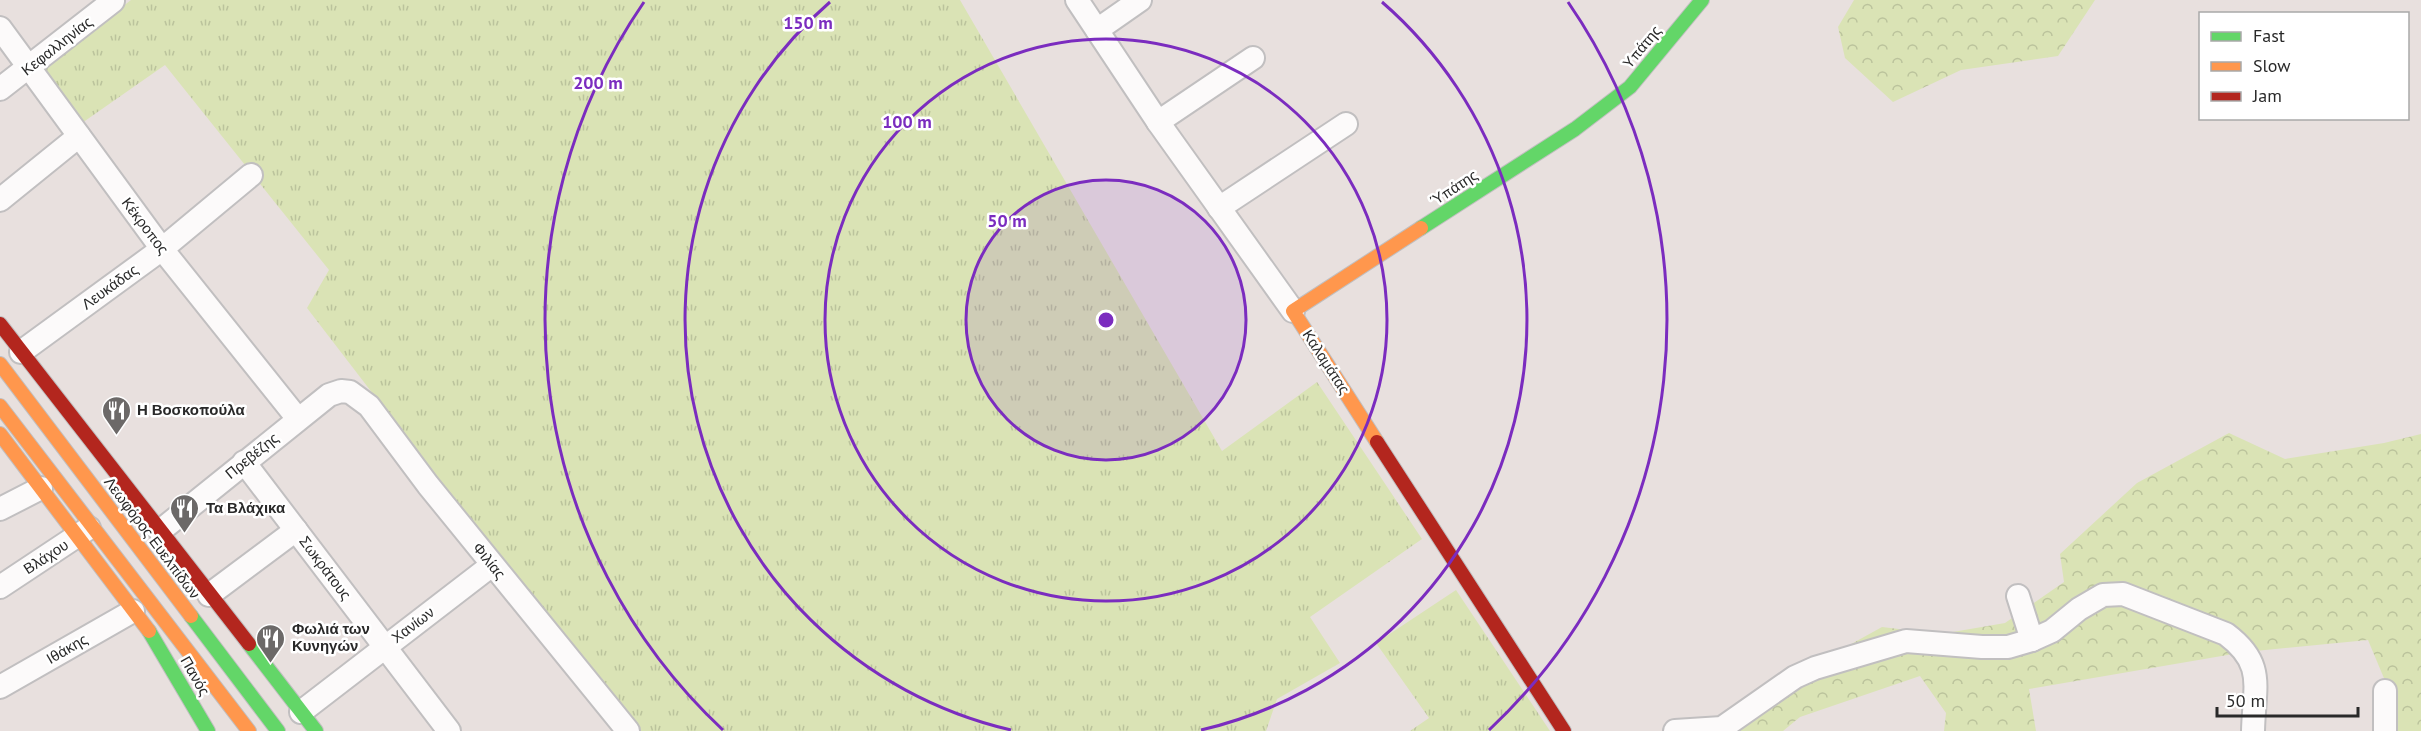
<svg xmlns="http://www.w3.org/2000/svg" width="2421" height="731" font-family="'PT Sans',sans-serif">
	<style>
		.grass { fill: url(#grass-tufts) }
		.forest { fill: url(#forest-crowns) }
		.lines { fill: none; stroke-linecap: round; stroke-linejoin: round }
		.street-casing { stroke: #c1bfc0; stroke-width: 26 }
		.fast-casing { stroke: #c1bfc0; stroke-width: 16 }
		.slow-casing { stroke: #c1bfc0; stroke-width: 16 }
		.jam-casing { stroke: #c1bfc0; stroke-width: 16 }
		.street { stroke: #fcfafa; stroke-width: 22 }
		.fast { stroke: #63d668; stroke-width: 14 }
		.slow { stroke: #ff974d; stroke-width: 14 }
		.jam { stroke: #b3261e; stroke-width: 14 }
		.ring { fill: none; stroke: #7b2cbf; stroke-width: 3 }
		.labels { text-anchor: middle; stroke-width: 5; stroke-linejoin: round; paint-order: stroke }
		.street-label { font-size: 15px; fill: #292929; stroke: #fff }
		.poi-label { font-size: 15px; font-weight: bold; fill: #292929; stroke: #fff; text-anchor: start }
		.centre { fill: #7b2cbf; stroke: #fff; stroke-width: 3 }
		.ring-label { font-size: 18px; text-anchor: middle; font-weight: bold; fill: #7b2cbf; stroke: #fff; stroke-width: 5; stroke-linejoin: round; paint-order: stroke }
	</style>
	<defs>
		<pattern id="grass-tufts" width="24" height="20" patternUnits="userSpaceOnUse" patternTransform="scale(1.5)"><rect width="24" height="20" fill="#dae3b5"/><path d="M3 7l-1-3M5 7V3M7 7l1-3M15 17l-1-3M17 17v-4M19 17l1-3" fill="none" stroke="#bbc39c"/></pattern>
		<pattern id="forest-crowns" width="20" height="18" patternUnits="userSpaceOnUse" patternTransform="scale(1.5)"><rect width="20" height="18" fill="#dae3b5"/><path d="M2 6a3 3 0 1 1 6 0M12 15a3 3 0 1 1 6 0" fill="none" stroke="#bbc39c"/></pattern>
	</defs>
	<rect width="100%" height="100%" fill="#e8e0de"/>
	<g class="grass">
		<path d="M131,0H960L1222,451L1317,382L1422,539L1310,617L1340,663L1277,699L1266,731H632L307,308L329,270L165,65L82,123L42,69Z"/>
		<path d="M1456,590L1550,731H1410L1429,718L1376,643Z"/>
	</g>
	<g class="forest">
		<path d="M1854,0H2095L2058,56L1961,70L1893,102L1845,58L1838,27Z"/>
		<path d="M2229,433L2285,459L2384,443L2421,434V731H2390L2391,695L2368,640L2245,652L2029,689L2036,731H1944L1946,713L1920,676L1800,717L1783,731H1720L1737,707L1882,627L1941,634L2005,623L2064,582L2060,554L2137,483Z"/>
	</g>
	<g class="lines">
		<defs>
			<g id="street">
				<path d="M1077,0L1158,122L1293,311"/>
				<path d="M0,28L162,249L298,419"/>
				<path d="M1097,30L1140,0"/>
				<path d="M0,89L113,1"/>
				<path d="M1158,122L1253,58"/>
				<path d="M0,200L79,136"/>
				<path d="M1219,208L1346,124"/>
				<path d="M21,352L162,249L251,175"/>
				<path d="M244,462L449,731"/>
				<path d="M0,509L41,488"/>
				<path d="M160,531L329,395L341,391L350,392L369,406L428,485L628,731"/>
				<path d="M0,587L89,528"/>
				<path d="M209,595L296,530"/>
				<path d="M2018,596L2032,640L2052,631L2079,609L2103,595L2123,594L2226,634C2266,664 2254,686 2253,731"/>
				<path d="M0,687L133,611"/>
				<path d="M301,712L492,565"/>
				<path d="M1675,731L1722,728L1795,677L1815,668L1906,641L1982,647H2008L2032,640"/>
				<path d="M2385,731V691"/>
			</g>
			<g id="fast">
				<path d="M1421,228L1575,129L1630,87L1702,0"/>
				<path d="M191,616L278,731"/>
				<path d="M149,631L208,731"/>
				<path d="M249,644L316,731"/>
			</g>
			<g id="slow">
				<path d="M0,364L191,616"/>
				<path d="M0,406L249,731"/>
				<path d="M0,434L149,631"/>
				<path d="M1377,442L1293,311L1421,228"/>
			</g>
			<g id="jam">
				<path d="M0,324L249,644"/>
				<path d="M1377,442L1564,731"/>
			</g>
		</defs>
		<use href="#street" class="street-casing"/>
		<use href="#fast" class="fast-casing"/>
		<use href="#slow" class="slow-casing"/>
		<use href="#jam" class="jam-casing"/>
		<use href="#street" class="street"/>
		<use href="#fast" class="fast"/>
		<use href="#slow" class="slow"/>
		<use href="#jam" class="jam"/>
	</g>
	<circle cx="1106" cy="320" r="140" fill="#7b2cbf" fill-opacity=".12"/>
	<g class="ring">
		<circle cx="1106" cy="320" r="140"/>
		<circle cx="1106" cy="320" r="281"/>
		<path d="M1011 730A421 421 0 0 1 830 2M1382 2A421 421 0 0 1 1201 730"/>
		<path d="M723 730A561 561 0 0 1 644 2M1568 2A561 561 0 0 1 1489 730"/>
	</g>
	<defs>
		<symbol id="restaurant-pin" viewBox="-11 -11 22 30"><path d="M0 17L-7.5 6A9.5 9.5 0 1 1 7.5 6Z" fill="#6c6968" stroke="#fff"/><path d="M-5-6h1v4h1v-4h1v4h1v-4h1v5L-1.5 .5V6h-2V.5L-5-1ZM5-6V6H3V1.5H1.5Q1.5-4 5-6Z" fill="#fff"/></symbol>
	</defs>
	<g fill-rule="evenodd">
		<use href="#restaurant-pin" x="100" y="394" width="33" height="45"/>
		<use href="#restaurant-pin" x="168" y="492" width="33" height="45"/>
		<use href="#restaurant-pin" x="254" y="622" width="33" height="45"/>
	</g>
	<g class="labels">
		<g class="street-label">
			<text transform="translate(57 46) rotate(-38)" y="5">Κεφαλληνίας</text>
			<text transform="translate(1642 47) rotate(-50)" y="5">Υπάτης</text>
			<text transform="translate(1454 188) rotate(-33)" y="5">Ύπάτης</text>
			<text transform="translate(145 226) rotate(53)" y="5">Κέκροπος</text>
			<text transform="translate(110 287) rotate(-36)" y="5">Λευκάδας</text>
			<text transform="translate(1326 362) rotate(57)" y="5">Καλαμάτας</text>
			<text transform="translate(252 456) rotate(-39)" y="5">Πρεβέζης</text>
			<text transform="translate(152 538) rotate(53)" y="5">Λεωφόρος Ευελπίδων</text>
			<text transform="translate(46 557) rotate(-33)" y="5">Βλάχου</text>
			<text transform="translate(489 561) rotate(51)" y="5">Φιλίας</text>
			<text transform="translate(325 568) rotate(53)" y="5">Σωκράτους</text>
			<text transform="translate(413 625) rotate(-37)" y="5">Χανίων</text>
			<text transform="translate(67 649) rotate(-30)" y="5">Ιθάκης</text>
			<text transform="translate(195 676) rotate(60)" y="5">Πανός</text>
		</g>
		<g class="poi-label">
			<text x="137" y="415">Η Βοσκοπούλα</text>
			<text x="206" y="513">Τα Βλάχικα</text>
			<text x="292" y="634">Φωλιά των<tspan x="292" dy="17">Κυνηγών</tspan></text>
		</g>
	</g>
	<circle cx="1106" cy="320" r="9" class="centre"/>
	<g class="ring-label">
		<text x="808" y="29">150 m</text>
		<text x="598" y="89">200 m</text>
		<text x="907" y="128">100 m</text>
		<text x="1007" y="227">50 m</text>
	</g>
	<rect x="2199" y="12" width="210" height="108" fill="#ffffff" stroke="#a9a9a9" stroke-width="1.5"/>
	<rect x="2211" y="32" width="30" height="9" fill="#63d668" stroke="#a9a9a9" stroke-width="1.5"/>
	<text x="2253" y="42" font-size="18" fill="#292929">Fast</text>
	<rect x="2211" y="62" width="30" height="9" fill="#ff974d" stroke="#a9a9a9" stroke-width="1.5"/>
	<text x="2253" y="72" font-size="18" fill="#292929">Slow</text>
	<rect x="2211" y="92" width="30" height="9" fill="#b3261e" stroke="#a9a9a9" stroke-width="1.5"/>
	<text x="2253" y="102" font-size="18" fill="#292929">Jam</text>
	<path d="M2217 707v9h141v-9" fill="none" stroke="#292929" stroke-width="3"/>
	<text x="2226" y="707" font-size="18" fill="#292929" stroke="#ffffff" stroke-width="4.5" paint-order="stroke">50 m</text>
</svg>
